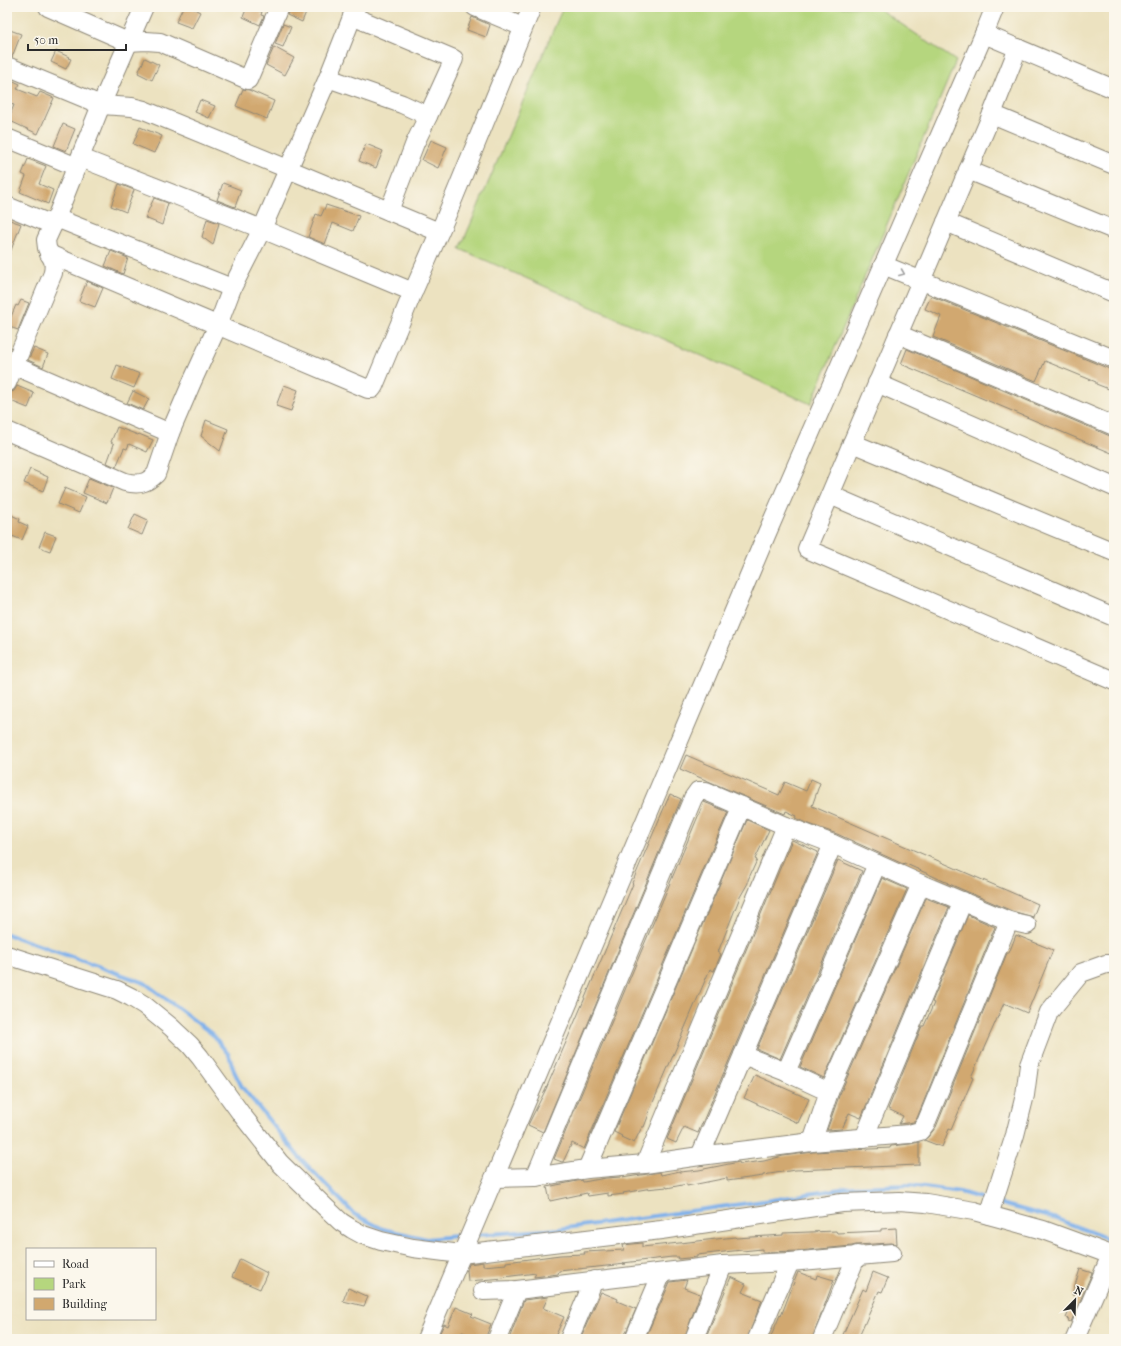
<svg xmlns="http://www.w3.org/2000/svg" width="1121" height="1346" font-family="'IM FELL French Canon',serif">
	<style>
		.green { fill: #b5d67e; stroke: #708054 }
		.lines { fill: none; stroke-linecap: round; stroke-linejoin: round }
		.stream { stroke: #7fb1eb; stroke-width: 4 }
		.building { fill: #d1a86f }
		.minor-casing { stroke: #8c8676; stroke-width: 20 }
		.minor { stroke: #fff; stroke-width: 18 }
		.oneway { stroke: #a0a0a0 }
	</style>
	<rect width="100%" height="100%" fill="#fbf7ec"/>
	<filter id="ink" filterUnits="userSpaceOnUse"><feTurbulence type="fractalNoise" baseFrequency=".025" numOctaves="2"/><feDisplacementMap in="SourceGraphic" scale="8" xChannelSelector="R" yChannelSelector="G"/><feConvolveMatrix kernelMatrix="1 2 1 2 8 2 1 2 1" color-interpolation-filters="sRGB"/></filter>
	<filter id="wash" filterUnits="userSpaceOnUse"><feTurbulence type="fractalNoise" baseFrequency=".012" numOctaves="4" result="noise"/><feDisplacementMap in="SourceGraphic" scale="16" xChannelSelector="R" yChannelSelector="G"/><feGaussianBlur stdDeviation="0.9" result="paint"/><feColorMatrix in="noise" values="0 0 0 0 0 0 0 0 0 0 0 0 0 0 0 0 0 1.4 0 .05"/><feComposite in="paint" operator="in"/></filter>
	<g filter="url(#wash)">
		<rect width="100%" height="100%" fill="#ece2c0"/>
		<path class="green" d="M563,7H876L956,61L811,404L460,249Z"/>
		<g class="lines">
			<g class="stream">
				<path d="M7,934L145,983L212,1034L229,1055L234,1071L242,1087L299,1157L354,1214L383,1229L427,1239L465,1235"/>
				<path d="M998,1203L1057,1219L1114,1241"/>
				<path d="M475,1235L559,1229L771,1200L853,1187L910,1185L960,1192L990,1201"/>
			</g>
		</g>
		<g id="blocks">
			<g class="building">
				<path d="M183,7H190L200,12L192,28L176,22Z"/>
				<path d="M247,7H251L262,12L261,15L264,16L260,25L243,17Z"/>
				<path d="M291,7H296L306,12L302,22L287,15Z"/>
				<path d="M472,17L490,25L486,37L467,30Z"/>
				<path d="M283,24L291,27L283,47L275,44Z"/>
				<path d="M7,29L21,34L12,57L7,56Z"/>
				<path d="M274,47L294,58L285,75L266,65Z"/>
				<path d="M56,51L69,57L68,58L71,59L66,69L51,62Z"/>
				<path d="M145,58L159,65L152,80L138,73Z"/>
				<path d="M7,78L20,84L17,89L37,97L40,92L54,98L38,134L8,120L14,105L11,104L7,112Z"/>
				<path d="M243,89L249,90L274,101L267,119L236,106Z"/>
				<path d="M200,100L215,106L209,118L195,112Z"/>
				<path d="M63,124L75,129L66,151L54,146Z"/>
				<path d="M140,127L162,136L154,153L133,144Z"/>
				<path d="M431,140L447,147L438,168L422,160Z"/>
				<path d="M366,144L383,151L376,168L359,161Z"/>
				<path d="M28,159L46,166L39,184L53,190L48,204L20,192L26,176L22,174Z"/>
				<path d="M223,183L241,190L235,207L217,200Z"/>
				<path d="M119,184L134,190L126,212L111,206Z"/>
				<path d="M154,198L168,203L162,225L145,218Z"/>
				<path d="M326,205L359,216L353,231L333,223L325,244L308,237L316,214L321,216Z"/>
				<path d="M7,219L21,224L8,258H7Z"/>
				<path d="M207,219L219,223L213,245L202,237Z"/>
				<path d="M111,251L128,258L123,274L105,266Z"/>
				<path d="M87,281L103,288L95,307L79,301Z"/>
				<path d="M931,296L1100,365L1114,371V391L1096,384V382L1045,361L1036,381L933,337L941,316L925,309Z"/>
				<path d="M21,300L29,303L18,330L7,326L16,305L18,306Z"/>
				<path d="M34,348L48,354L43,367L28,360Z"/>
				<path d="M907,349L1110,436H1114V454L901,364Z"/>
				<path d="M117,365L140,374L134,388L112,379Z"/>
				<path d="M284,385L298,390L291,411L276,406Z"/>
				<path d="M17,386L34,393L28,408L8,400L11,392L14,391Z"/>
				<path d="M133,391L149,399L143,410L127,403Z"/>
				<path d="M206,420L228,429L220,451L201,436Z"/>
				<path d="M117,427L138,435L139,434L153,440L147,452L129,444L127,449L124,448L116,467L107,463L114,444L111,442Z"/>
				<path d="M30,469L48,477L43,491L24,483Z"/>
				<path d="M89,478L113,488L107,503L83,493Z"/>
				<path d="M65,488L86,497L79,513L58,504Z"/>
				<path d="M7,513L20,519L19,522L28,526L22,540L7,534Z"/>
				<path d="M135,514L148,520L142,535L128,529Z"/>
				<path d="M45,532L56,536L50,551L39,547Z"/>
				<path d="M686,755L779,795L785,782L806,791L811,779L820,783L812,806L1038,904L1033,917L1012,911L947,883H948L904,863L903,864L837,834L809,824L796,818L797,816L786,811L785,814L680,769Z"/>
				<path d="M670,794L681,799L543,1132L528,1125L546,1089L602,958L633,884L632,883Z"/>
				<path d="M704,802L728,812L584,1149L572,1143L563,1162H562L554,1159Z"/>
				<path d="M747,820L769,830L755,859L757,860L748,880V883L740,897L718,952L721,954L714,971L710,969L648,1114H649L644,1127H642L634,1143L621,1137L622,1136L614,1132Z"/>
				<path d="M792,840L818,852L698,1133L684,1127L676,1143L667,1139Z"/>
				<path d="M838,860L862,871L780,1059L757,1049Z"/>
				<path d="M882,878L907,889L824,1078L800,1067Z"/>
				<path d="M926,898L949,907L861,1118L849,1113L842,1129L827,1130L839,1096Z"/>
				<path d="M968,915L995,927L917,1118L914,1122L899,1124L903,1116L888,1109L922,1026H924L934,1003L932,1002Z"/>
				<path d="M1016,935L1053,950L1027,1013L1004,1003L971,1077L973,1078L951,1130L949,1129L942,1147L924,1140L928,1137L936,1127L1007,953H1009Z"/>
				<path d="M755,1075L809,1099L798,1123L744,1098Z"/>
				<path d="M919,1142V1165L795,1170L763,1175V1176L727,1181V1178L687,1186V1184L667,1188V1187L646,1189L623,1193L624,1194L608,1196V1193L588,1196L587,1193L550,1201L547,1187L582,1180L583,1182L606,1178L621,1177L622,1178L660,1172L661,1175L680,1171V1172L699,1170L739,1162L740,1164L764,1161L783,1156L813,1152L890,1148L891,1146L910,1144Z"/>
				<path d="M896,1228L897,1244L891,1243L856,1245L852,1246L799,1251L762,1252V1249L742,1251V1250L697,1255V1257L678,1259L679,1257H672L623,1263L626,1264L568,1270L559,1271L558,1274L534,1277L536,1273L504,1277V1278L468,1281L467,1270L469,1264L483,1262V1266L506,1264V1262L560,1255L585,1254L584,1252L624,1250L623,1245L642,1243V1247L735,1237L736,1238L783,1235V1233L836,1231L837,1233L861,1232L881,1231V1229Z"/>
				<path d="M240,1259L267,1273L260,1289L232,1277Z"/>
				<path d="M1080,1269L1092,1273L1071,1322L1068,1321L1069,1319L1066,1318L1076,1296L1072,1295Z"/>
				<path d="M798,1272L816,1279L817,1275L834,1280L812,1339H770L780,1315L781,1316Z"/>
				<path d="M873,1272L888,1278L882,1292L879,1291L858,1339H841L863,1289L866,1291Z"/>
				<path d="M731,1277L746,1284L742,1292L762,1300L747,1339H705Z"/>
				<path d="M687,1280L684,1288L700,1294L684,1339H645L670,1282Z"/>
				<path d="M348,1288L368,1297L364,1306L343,1301Z"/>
				<path d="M601,1292L618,1299L617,1301L636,1309L623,1339H580Z"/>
				<path d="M548,1297L543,1308L564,1317L554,1339H509L524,1300Z"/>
				<path d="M456,1307L473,1314L471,1316L491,1324L485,1339H480L462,1332L460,1339H437L444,1324L448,1326Z"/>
			</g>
		</g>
	</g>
	<g filter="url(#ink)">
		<use href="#blocks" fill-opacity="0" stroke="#8c8676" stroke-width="1"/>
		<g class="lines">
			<defs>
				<g id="minor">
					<path d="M48,7L128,42L146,41L160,42L248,80L279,7"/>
					<path d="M475,7L523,27"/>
					<path d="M352,16L454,59L428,116"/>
					<path d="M984,34L1114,89"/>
					<path d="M1018,48L992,114L807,549L1114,681"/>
					<path d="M7,66L101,105L132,107L144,110L288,169L439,232"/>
					<path d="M328,78L402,104L428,116L415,143L389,211"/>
					<path d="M992,114L1114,165"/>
					<path d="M7,138L77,167"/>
					<path d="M81,158L262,229L413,292L443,224L532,7"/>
					<path d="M968,170L1114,230"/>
					<path d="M7,206L53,225"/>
					<path d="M56,218L232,288"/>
					<path d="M946,222L1114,293"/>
					<path d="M49,254L368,389H372L374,386L413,292"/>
					<path d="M883,265L1114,359"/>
					<path d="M898,334L1114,426"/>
					<path d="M15,366L170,433"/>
					<path d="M7,383L53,273L54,263L47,248L46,240L56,218L101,105L144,7"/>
					<path d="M877,383L1114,487"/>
					<path d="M7,431L125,482C138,485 146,484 156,474L170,433L192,382L218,325L232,288L262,229L328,78L356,7"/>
					<path d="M852,443L1114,552"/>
					<path d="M830,495L1114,617"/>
					<path d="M7,955L117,990L131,997L144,1005L171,1027L190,1045L200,1057L242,1115L280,1163L324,1206L341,1222L352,1229L363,1235L381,1241L413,1248L461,1254L661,1230L842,1203L899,1201L926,1203L974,1211L1043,1230L1114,1256"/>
					<path d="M743,1055L786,1072L829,1092"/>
					<path d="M786,1072L877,864"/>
					<path d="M864,1138L963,901"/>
					<path d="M812,1142L829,1092L921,884"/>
					<path d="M700,1156L833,844"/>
					<path d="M645,1164L786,826"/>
					<path d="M587,1169L742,806"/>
					<path d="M535,1177L693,798L698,791H706L786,826L833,844L921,884L1009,921L1027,925"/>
					<path d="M494,1178L535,1177L587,1169L645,1164L700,1156L812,1142L909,1134L920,1131L926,1123L1009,921"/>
					<path d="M989,1215L1015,1135L1025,1095L1029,1065L1049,1012L1081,973L1106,964H1114"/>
					<path d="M483,1291L517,1290L723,1265L790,1262L892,1253"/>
					<path d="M426,1339L767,533L984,34L995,7"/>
					<path d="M497,1339L517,1290"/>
					<path d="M569,1339L594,1280"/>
					<path d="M634,1339L662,1273"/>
					<path d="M694,1339L723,1265"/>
					<path d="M757,1339L790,1262"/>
					<path d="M822,1339L857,1255"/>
					<path d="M1075,1339L1111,1255"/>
				</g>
			</defs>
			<use href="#minor" class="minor-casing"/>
			<use href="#minor" class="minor"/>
		</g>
		<defs><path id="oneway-chevron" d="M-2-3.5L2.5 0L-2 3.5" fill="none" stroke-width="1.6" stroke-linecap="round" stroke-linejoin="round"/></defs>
		<use class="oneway" href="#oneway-chevron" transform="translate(902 273) rotate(22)"/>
	</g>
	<rect width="1121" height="1346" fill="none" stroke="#fbf7ec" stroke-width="24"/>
	<rect x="26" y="1248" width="130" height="72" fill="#fbf7ec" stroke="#a8a59f"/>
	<rect x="34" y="1261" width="20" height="6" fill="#ffffff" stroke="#a8a59f"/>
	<text x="62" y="1268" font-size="12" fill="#2b2b2b">Road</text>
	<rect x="34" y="1278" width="20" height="12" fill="#b5d67e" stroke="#a8a59f"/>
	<text x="62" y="1288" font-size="12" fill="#2b2b2b">Park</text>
	<rect x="34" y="1298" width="20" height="12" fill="#d1a86f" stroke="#a8a59f"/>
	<text x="62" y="1308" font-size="12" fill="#2b2b2b">Building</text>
	<g transform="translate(1075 1300) rotate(23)" stroke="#fbf7ec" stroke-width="3" paint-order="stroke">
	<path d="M0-3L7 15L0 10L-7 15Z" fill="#2b2b2b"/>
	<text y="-6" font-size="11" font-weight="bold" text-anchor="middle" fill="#2b2b2b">N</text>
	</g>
	<path d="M28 44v6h98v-6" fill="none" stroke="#2b2b2b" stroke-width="2"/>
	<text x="34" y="44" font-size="12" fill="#2b2b2b" stroke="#fbf7ec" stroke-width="3" paint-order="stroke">50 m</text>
</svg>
